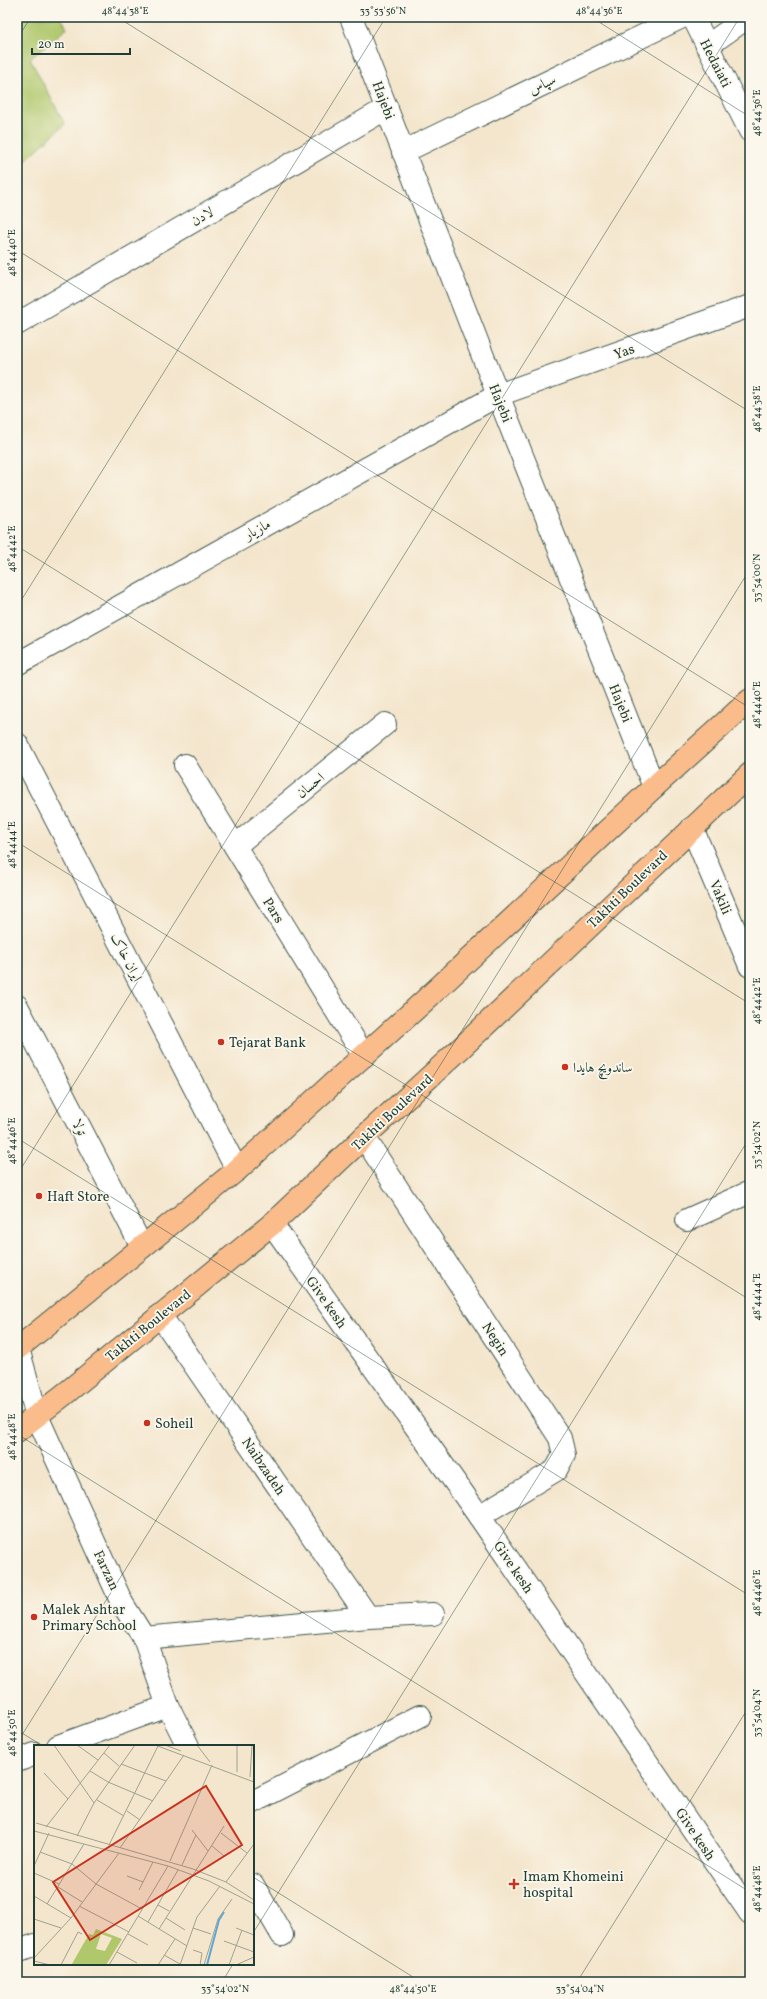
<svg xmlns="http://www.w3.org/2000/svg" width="767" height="1999" font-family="Vollkorn,Amiri,serif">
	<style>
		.green { fill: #b0c76c; stroke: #688250 }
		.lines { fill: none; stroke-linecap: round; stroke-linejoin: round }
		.minor-casing { stroke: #3f564b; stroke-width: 24 }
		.major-casing { stroke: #3f564b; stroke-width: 24 }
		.minor { stroke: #fff; stroke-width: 22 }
		.major { stroke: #fabc8b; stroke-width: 22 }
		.ticks { fill: none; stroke: #1f3d34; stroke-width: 1; stroke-opacity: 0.45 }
		.poi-dot { fill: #c8321e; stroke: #fbf7ec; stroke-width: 1.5 }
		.labels { text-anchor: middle; stroke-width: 3.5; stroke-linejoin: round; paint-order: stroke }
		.street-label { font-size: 14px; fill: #1f3d34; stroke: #fbf7ec }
		.poi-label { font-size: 14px; fill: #1f3d34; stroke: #fbf7ec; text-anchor: start }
		.inset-river { fill: none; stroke: #5fa7d6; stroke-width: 2 }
		.inset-road { fill: none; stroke: #9fa290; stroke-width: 1 }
		.view { fill: #c8321e; fill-opacity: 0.15; stroke: #c8321e; stroke-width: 2 }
		.inset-edge { fill: none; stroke: #1f3d34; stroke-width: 2 }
		.neatline { fill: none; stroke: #1f3d34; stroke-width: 1.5 }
		.ticks-label { font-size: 10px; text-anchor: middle; fill: #1f3d34 }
	</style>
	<rect width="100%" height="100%" fill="#fbf7ec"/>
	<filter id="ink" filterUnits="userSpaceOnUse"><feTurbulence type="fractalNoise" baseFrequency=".025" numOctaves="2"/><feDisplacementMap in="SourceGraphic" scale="8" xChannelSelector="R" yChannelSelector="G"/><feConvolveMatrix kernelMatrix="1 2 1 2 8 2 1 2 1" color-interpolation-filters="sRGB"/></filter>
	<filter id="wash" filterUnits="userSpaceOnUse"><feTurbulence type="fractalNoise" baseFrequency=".012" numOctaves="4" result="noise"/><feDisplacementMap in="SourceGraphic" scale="16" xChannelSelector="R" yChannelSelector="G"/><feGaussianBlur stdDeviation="0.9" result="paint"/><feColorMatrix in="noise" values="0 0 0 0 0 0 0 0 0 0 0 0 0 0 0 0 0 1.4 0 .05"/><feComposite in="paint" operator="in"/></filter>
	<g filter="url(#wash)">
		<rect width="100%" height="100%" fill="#f4e6cd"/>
		<path class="green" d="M17,17H61L67,28L30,59L65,124L17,168Z"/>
	</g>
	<g filter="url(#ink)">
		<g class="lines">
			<defs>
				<g id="minor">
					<path d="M351,17L498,395L654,787"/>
					<path d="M693,17L750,131"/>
					<path d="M707,46L748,17"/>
					<path d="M403,152L682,17"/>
					<path d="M17,324L387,108"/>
					<path d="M17,664L498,395L750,306"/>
					<path d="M17,744L237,1170"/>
					<path d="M185,765L364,1056"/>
					<path d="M692,828L750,966"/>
					<path d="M235,846L385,724"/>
					<path d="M17,1006L142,1247"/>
					<path d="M364,1137L560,1438L564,1455L556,1470L479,1516"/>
					<path d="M687,1220L750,1192"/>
					<path d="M272,1224L479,1516L750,1913"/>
					<path d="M160,1315L368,1617"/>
					<path d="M17,1345L37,1416L122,1603L144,1638L168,1706L188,1746"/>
					<path d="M144,1638L368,1617L433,1614"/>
					<path d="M58,1746L168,1706"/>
					<path d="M17,1761L35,1754"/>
					<path d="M253,1802L420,1716"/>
					<path d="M253,1885L282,1935"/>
					<path d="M17,1952L35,1945"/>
				</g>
				<g id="major">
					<path d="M17,1349L237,1170L422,1003L654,787L750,700"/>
					<path d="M17,1431L66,1393L272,1224L364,1137L460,1049L750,774"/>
				</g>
			</defs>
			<use href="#minor" class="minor-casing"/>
			<use href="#major" class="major-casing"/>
			<use href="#minor" class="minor"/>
			<use href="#major" class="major"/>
		</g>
	</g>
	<path class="ticks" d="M117,17L750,412M591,17L750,117M17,39L31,17M17,250L750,708M17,546L750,1004M17,607L386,17M17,842L750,1300M17,1138L750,1596M17,1175L740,17M17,1434L750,1892M17,1730L43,1746M17,1743L750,569M253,1877L421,1982M253,1933L750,1137M222,1982L233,1964M577,1982L750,1705"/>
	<g class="poi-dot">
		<circle cx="221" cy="1042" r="4"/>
		<circle cx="565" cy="1067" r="4"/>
		<circle cx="39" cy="1196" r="4"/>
		<circle cx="147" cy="1423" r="4"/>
		<circle cx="34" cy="1617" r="4"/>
		<path d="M512 1878h4v4h4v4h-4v4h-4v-4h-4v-4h4z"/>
	</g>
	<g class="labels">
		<g class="street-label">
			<text transform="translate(716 63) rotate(63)" y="5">Hedaiati</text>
			<text transform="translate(542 84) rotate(-26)" y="5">سپاس</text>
			<text transform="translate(384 100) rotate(69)" y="5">Hajebi</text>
			<text transform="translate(202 216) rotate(-30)" y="5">لادن</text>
			<text transform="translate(624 351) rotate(-19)" y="5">Yas</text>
			<text transform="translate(501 403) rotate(68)" y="5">Hajebi</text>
			<text transform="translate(257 529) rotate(-29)" y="5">مازیار</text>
			<text transform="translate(621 703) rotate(68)" y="5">Hajebi</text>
			<text transform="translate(310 785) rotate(-39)" y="5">احسان</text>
			<text transform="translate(627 889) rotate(-44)" y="5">Takhti Boulevard</text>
			<text transform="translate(721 897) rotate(67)" y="5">Vakili</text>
			<text transform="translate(274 910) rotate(58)" y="5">Pars</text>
			<text transform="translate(127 957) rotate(63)" y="5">ایران خاک</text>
			<text transform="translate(392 1112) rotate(-43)" y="5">Takhti Boulevard</text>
			<text transform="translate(80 1127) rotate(63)" y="5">تولا</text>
			<text transform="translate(327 1302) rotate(55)" y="5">Give kesh</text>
			<text transform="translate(148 1325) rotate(-39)" y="5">Takhti Boulevard</text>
			<text transform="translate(496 1339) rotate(57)" y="5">Negin</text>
			<text transform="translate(264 1466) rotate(56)" y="5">Naibzadeh</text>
			<text transform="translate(514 1567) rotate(56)" y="5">Give kesh</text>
			<text transform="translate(107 1570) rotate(65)" y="5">Farzan</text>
			<text transform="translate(696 1834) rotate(56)" y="5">Give kesh</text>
		</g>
		<g class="poi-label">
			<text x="229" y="1047">Tejarat Bank</text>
			<text x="573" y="1072">ساندویچ هایدا</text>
			<text x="47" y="1201">Haft Store</text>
			<text x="155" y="1428">Soheil</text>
			<text x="42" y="1614">Malek Ashtar<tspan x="42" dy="16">Primary School</tspan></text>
			<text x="523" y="1881">Imam Khomeini<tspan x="523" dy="16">hospital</tspan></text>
		</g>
	</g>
	<g transform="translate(34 1745)">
		<rect width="220" height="220" fill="#f4e6cd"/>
		<path d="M62,184L88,194L72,220L38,219L55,189L59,190ZM67,189L78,193L71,206L62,204Z" fill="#b0c76c" fill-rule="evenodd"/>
		<path class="inset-river" d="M173,220L185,175L190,167"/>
		<path class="inset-road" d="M20,0L60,58M43,0L64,15M121,0L220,37M131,0L147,6M163,0L176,17M203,0V27M70,8L85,21M87,19L132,36M56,26L74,37L119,56M10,28L34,54M216,32L218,0M63,55L90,71M93,66L106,75M2,78L159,124L192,137L220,155M12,82L76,0M158,85L174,106M0,86L134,121L175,136L220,159M187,88L213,108M43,91L60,58L101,0M75,100L124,1M178,101L190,111M86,103L150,10M6,107L38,119L62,139L108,164M136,116L178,20M148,120L162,90M0,121L15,88M0,128L25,139M93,131L109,137M192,137L220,99M24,142L48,157M105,145L119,117M0,151L37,173M13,159L50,99M124,160L135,166M45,161L95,187M104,171L153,201M132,173L151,185M0,174L27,183M114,177L144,125M159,183L177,189M202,183L220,190M125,184L190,81M94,189L114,200M190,196L220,207M159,205L168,208L166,220M83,207L103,218M130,210L146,219M0,213L37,173L85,108M0,216L16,220M27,220L44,187L48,189M75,220L134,121M124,220L141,194M146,220L163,172L186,141M170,220L184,174L198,154M195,220L208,185M202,220L220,212"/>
		<path class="view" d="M172,41L208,100L56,195L19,137Z"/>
		<rect width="220" height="220" class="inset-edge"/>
	</g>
	<rect width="767" height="1999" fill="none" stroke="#fbf7ec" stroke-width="44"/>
	<path d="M32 48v6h98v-6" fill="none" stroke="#1f3d34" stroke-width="2"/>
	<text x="38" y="48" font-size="12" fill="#1f3d34" stroke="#fbf7ec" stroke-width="3" paint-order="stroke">20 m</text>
	<rect x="22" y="22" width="723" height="1955" class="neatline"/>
	<g class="ticks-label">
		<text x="125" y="14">48°44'38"E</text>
		<text x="383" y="14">33°53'56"N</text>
		<text x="599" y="14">48°44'36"E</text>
		<text transform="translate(756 113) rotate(-90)" y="4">48°44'36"E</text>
		<text transform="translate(11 253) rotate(-90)" y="4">48°44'40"E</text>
		<text transform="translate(756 409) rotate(-90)" y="4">48°44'38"E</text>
		<text transform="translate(11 549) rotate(-90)" y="4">48°44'42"E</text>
		<text transform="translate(756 578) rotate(-90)" y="4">33°54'00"N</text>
		<text transform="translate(756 705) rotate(-90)" y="4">48°44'40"E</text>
		<text transform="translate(11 845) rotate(-90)" y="4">48°44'44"E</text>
		<text transform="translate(756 1001) rotate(-90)" y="4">48°44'42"E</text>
		<text transform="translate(11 1141) rotate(-90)" y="4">48°44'46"E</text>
		<text transform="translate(756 1145) rotate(-90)" y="4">33°54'02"N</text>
		<text transform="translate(756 1297) rotate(-90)" y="4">48°44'44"E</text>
		<text transform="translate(11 1437) rotate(-90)" y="4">48°44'48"E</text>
		<text transform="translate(756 1593) rotate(-90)" y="4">48°44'46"E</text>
		<text transform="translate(756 1713) rotate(-90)" y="4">33°54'04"N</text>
		<text transform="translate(11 1733) rotate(-90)" y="4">48°44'50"E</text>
		<text transform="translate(756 1889) rotate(-90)" y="4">48°44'48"E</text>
		<text x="225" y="1992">33°54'02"N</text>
		<text x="413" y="1992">48°44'50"E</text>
		<text x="580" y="1992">33°54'04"N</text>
	</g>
</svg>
